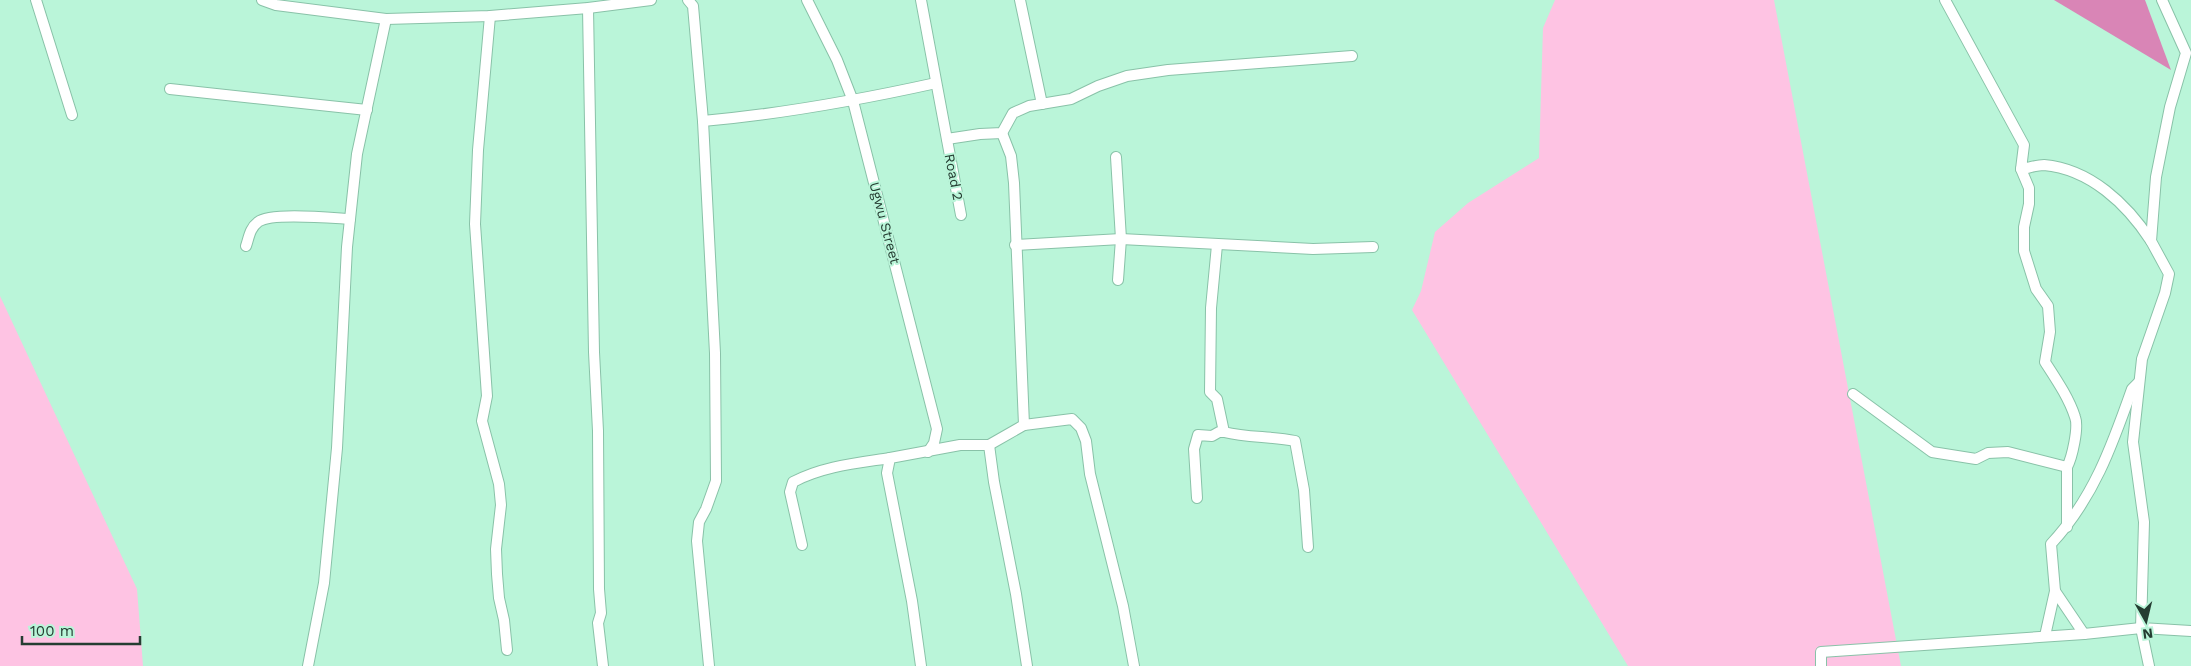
<svg xmlns="http://www.w3.org/2000/svg" width="2191" height="666" font-family="'Work Sans',sans-serif">
	<style>
		.green { fill: #fec3e3 }
		.forest { fill: #d985b6 }
		.lines { fill: none; stroke-linecap: round; stroke-linejoin: round }
		.minor-casing { stroke: #89c2a8; stroke-width: 12 }
		.minor { stroke: #fff; stroke-width: 10 }
		.labels { text-anchor: middle; stroke-width: 4; stroke-linejoin: round; paint-order: stroke }
		.street-label { font-size: 14px; fill: #253d32; stroke: #baf5d9 }
	</style>
	<rect width="100%" height="100%" fill="#baf5d9"/>
	<g class="green">
		<path d="M1555,0H1774L1901,666H1628L1412,310L1421,291L1435,232L1468,203L1539,158L1543,28Z"/>
		<path d="M0,296L137,589L143,666H0Z"/>
	</g>
	<path class="forest" d="M2054,0H2145L2171,70Z"/>
	<g class="lines">
		<defs>
			<g id="minor">
				<path d="M36,0L72,115"/>
				<path d="M262,0L276,5L386,19L490,16L588,8L651,0"/>
				<path d="M688,0L693,6L703,121L715,353L716,481L706,509L699,522L697,541L709,666"/>
				<path d="M807,0L837,60L853,101L937,429L934,443L928,452"/>
				<path d="M921,0L961,215"/>
				<path d="M1020,0L1042,104"/>
				<path d="M1945,0L2024,145L2021,169C2028,168 2037,165 2044,165C2090,169 2127,204 2151,241"/>
				<path d="M588,8L594,352L598,431L599,589L601,613L598,623L603,666"/>
				<path d="M490,16L478,150L475,224L487,396L482,421L499,484L501,505L496,549L497,574L499,598L504,620L507,650"/>
				<path d="M170,89L367,110"/>
				<path d="M703,121C782,114 859,100 936,83"/>
				<path d="M1002,133L1011,156L1014,183L1024,425"/>
				<path d="M947,139L980,134L1002,133L1013,113L1029,106L1071,99L1098,86L1127,76L1168,70L1352,56"/>
				<path d="M1116,157L1121,239L1118,280"/>
				<path d="M2021,169L2029,188V204L2024,227V251L2036,289L2048,306L2050,332L2045,362C2056,379 2069,398 2075,417C2079,427 2072,458 2067,467V527"/>
				<path d="M1015,245L1121,239L1313,249L1373,247"/>
				<path d="M1217,245L1211,308L1210,392L1217,399L1224,432C1248,438 1271,436 1295,441L1304,490L1308,547"/>
				<path d="M246,246C249,237 250,228 258,222C270,212 332,218 350,219"/>
				<path d="M1853,394L1932,452L1976,459L1988,453L2008,452L2067,467"/>
				<path d="M989,445L994,482L1016,594L1027,666"/>
				<path d="M1197,498L1194,449L1198,435L1212,436L1219,432H1224"/>
				<path d="M802,545L790,492L793,482C823,466 858,463 890,458"/>
				<path d="M2055,591L2084,634"/>
				<path d="M2045,636L2055,591L2051,544C2093,499 2112,446 2132,389L2139,382"/>
				<path d="M308,666L324,583L337,448L347,247L357,154L386,19"/>
				<path d="M921,666L912,601L887,473L890,458L960,445H989L1024,425L1072,419L1081,428L1086,441L1090,474L1123,606L1134,666"/>
				<path d="M1821,666V652L2084,634L2141,628L2191,631"/>
				<path d="M2149,666L2141,628L2144,522L2133,442L2142,359L2165,293L2169,274L2151,241L2156,177L2170,107L2186,53L2162,0"/>
			</g>
		</defs>
		<use href="#minor" class="minor-casing"/>
		<use href="#minor" class="minor"/>
	</g>
	<g class="labels">
		<g class="street-label">
			<text transform="translate(954 177) rotate(79)" y="5">Road 2</text>
			<text transform="translate(885 223) rotate(75)" y="5">Ugwu Street</text>
		</g>
	</g>
	<g transform="translate(2146 621) rotate(172)" stroke="#baf5d9" stroke-width="4" paint-order="stroke">
	<path d="M0-4L9 19L0 12L-9 19Z" fill="#253d32"/>
	<text y="-8" font-size="14" font-weight="bold" text-anchor="middle" fill="#253d32">N</text>
	</g>
	<path d="M22 636v8h118v-8" fill="none" stroke="#253d32" stroke-width="2.5"/>
	<text x="30" y="636" font-size="15" fill="#253d32" stroke="#baf5d9" stroke-width="4" paint-order="stroke">100 m</text>
</svg>
